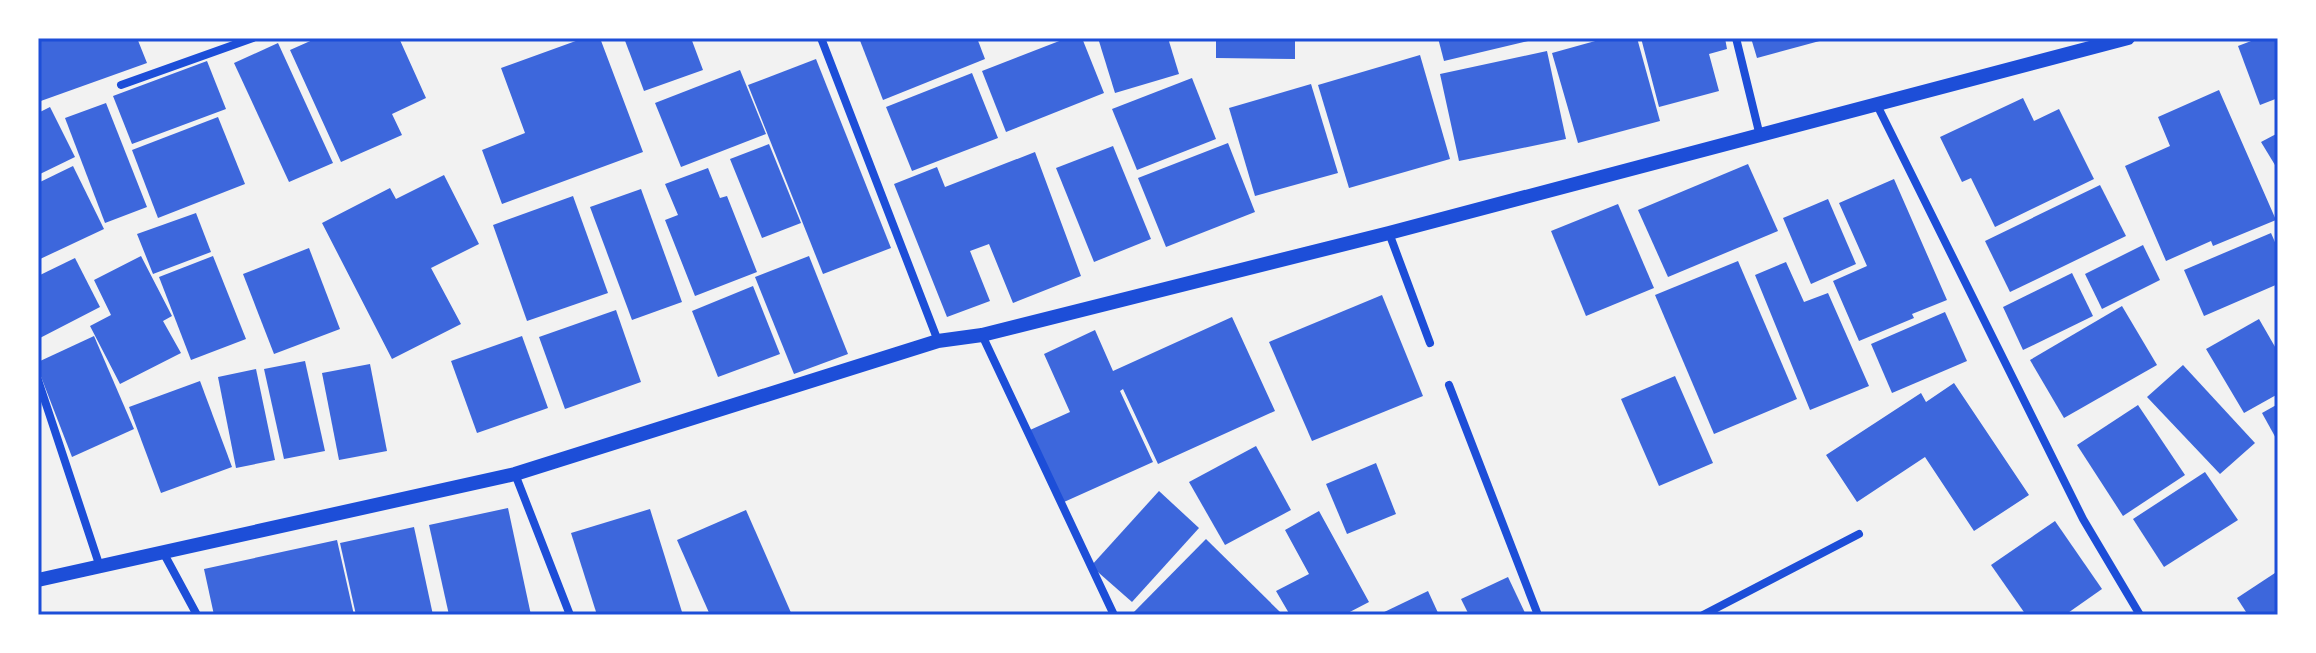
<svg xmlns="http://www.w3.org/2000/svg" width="2316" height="653" font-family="Karla,sans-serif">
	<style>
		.building { fill: #3d67dc }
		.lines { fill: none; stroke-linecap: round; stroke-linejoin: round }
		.minor { stroke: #1d4ed8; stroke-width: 8 }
		.tertiary { stroke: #1d4ed8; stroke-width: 14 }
		.neatline { fill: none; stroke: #1d4ed8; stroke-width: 3 }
	</style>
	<rect width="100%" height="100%" fill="#f2f2f2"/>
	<g class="building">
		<path d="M38,38H137L147,63L38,102Z"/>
		<path d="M317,38H399L426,98L392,114L402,135L341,162L290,50Z"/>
		<path d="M584,38H600L643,152L502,204L482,150L525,133L501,68Z"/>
		<path d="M624,38H691L703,70L644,91Z"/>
		<path d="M859,38H977L985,59L883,100Z"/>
		<path d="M1067,38H1082L1104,93L1006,132L982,71Z"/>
		<path d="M1098,38H1168L1179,74L1115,93Z"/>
		<path d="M1216,38H1295V59L1216,58Z"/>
		<path d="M1438,38H1528V41L1444,61Z"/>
		<path d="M1606,38H1637L1660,121L1578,143L1552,53Z"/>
		<path d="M1641,38H1725L1727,49L1709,54L1719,91L1659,107Z"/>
		<path d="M1751,38H1827V39L1757,58Z"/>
		<path d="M2259,38H2278V98L2260,105L2238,46Z"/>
		<path d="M278,43L333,163L289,182L234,63Z"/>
		<path d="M1547,51L1566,139L1459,161L1440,74Z"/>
		<path d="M1420,55L1450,159L1349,188L1318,85Z"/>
		<path d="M816,59L891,248L823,274L748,85Z"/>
		<path d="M207,61L226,109L132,144L113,96Z"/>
		<path d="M740,70L766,134L681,167L655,103Z"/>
		<path d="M972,73L998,138L912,171L886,107Z"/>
		<path d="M1192,78L1216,139L1137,170L1112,109Z"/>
		<path d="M1311,84L1338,173L1255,196L1229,108Z"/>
		<path d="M2219,90L2276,220L2213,246L2211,241L2166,261L2125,166L2170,146L2158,117Z"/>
		<path d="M2023,98L2034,121L2059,109L2094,179L1995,227L1971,178L1962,182L1940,137Z"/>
		<path d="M106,103L147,207L105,223L65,118Z"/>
		<path d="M50,107L75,157L38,175V113Z"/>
		<path d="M218,117L245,184L158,218L132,150Z"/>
		<path d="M2278,133V170L2261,142Z"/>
		<path d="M1228,143L1255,212L1166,247L1138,178Z"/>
		<path d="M769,144L801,223L762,238L730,159Z"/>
		<path d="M1113,146L1151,239L1094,262L1056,168Z"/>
		<path d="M1035,152L1081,276L1013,303L989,244L970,251L990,301L947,317L894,184L937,167L945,187Z"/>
		<path d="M1748,164L1778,231L1668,277L1638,210Z"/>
		<path d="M73,166L104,229L38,260V183Z"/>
		<path d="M708,168L720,198L727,196L757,272L695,296L665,220L678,215L665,184Z"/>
		<path d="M444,175L479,244L431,268L461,324L392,359L322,223L390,188L396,199Z"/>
		<path d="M1894,179L1947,300L1912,314L1914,318L1859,341L1833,281L1867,266L1839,203Z"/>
		<path d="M2100,185L2126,236L2010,292L1985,241Z"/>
		<path d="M641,189L682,302L632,320L590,207Z"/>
		<path d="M573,196L608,293L527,321L493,225Z"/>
		<path d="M1828,199L1856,264L1811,284L1783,218Z"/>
		<path d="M1618,204L1654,288L1586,316L1551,231Z"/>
		<path d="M196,213L211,252L153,274L137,234Z"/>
		<path d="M2271,233L2278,249V284L2204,316L2184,270Z"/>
		<path d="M2143,245L2160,280L2102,309L2085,274Z"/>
		<path d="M309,248L340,329L274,354L243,274Z"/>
		<path d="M141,256L172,316L163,321L181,353L120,384L90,326L111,315L94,280Z"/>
		<path d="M213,256L246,339L191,360L159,277Z"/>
		<path d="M809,256L848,354L794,374L755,277Z"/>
		<path d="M75,258L100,307L38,339V276Z"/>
		<path d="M1738,261L1797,399L1714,434L1655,295Z"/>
		<path d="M1786,262L1804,302L1828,293L1869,386L1810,410L1755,275Z"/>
		<path d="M2072,273L2093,316L2023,350L2003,307Z"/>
		<path d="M753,286L780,354L718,377L692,311Z"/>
		<path d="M1382,295L1423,396L1312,441L1269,342Z"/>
		<path d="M2122,306L2157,365L2064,418L2030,360Z"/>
		<path d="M616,310L641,382L565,409L539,337Z"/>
		<path d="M1945,312L1967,361L1892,393L1871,344Z"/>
		<path d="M1232,317L1275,411L1158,464L1123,389L1120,391L1153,462L1064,502L1030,430L1070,412L1044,354L1095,330L1113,371Z"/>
		<path d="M2259,319L2278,352V394L2244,413L2206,349Z"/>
		<path d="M94,336L134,429L72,457L38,369V362Z"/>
		<path d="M522,336L548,408L477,433L451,361Z"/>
		<path d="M305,361L325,451L284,459L264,369Z"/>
		<path d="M370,364L387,451L339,460L322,373Z"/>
		<path d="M2183,365L2255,443L2220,474L2147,397Z"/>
		<path d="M256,369L275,460L236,468L218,377Z"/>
		<path d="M1675,376L1713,463L1659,486L1621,399Z"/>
		<path d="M200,381L232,467L161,493L129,407Z"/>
		<path d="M1954,383L2029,495L1974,531L1925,457L1857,502L1826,455L1921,393L1926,402Z"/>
		<path d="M2278,404V442L2262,413Z"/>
		<path d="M2138,405L2185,475L2123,516L2077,445Z"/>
		<path d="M1256,446L1291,510L1225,545L1189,482Z"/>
		<path d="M1376,463L1396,514L1347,534L1326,484Z"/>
		<path d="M2205,472L2238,520L2164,567L2133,519Z"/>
		<path d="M1159,491L1199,528L1132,602L1091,566Z"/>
		<path d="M508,508L531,615H449L429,525Z"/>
		<path d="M650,509L682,612L671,615H597L571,533Z"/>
		<path d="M746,510L792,615H710L677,540Z"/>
		<path d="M1319,511L1369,602L1344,615H1290L1276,591L1309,574L1285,530Z"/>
		<path d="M2055,521L2102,589L2065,615H2026L1991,565Z"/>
		<path d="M414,527L433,615H356L340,543Z"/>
		<path d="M1206,539L1280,612L1277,615H1131Z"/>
		<path d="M337,540L354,615H214L204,569Z"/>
		<path d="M2278,571V615H2248L2237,598Z"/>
		<path d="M1508,577L1526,615H1469L1461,599Z"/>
		<path d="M1428,591L1439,615H1378Z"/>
	</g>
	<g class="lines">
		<g class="minor">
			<path d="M821,38L938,341"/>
			<path d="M1736,38L1760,136"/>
			<path d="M121,85L253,38"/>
			<path d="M1877,105L2083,519L2140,615"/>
			<path d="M1389,233L1430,343"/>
			<path d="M982,335L1114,615"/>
			<path d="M38,380L100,567"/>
			<path d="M1449,385L1538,615"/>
			<path d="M515,474L570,615"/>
			<path d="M163,552L197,615"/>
			<path d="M1703,615L1859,534"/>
		</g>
		<path class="tertiary" d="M38,580L515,474L938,341L982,335L1389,233L2128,38"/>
	</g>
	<rect width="2316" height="653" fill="none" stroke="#ffffff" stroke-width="80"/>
	<rect x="40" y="40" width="2236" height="573" class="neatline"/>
</svg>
